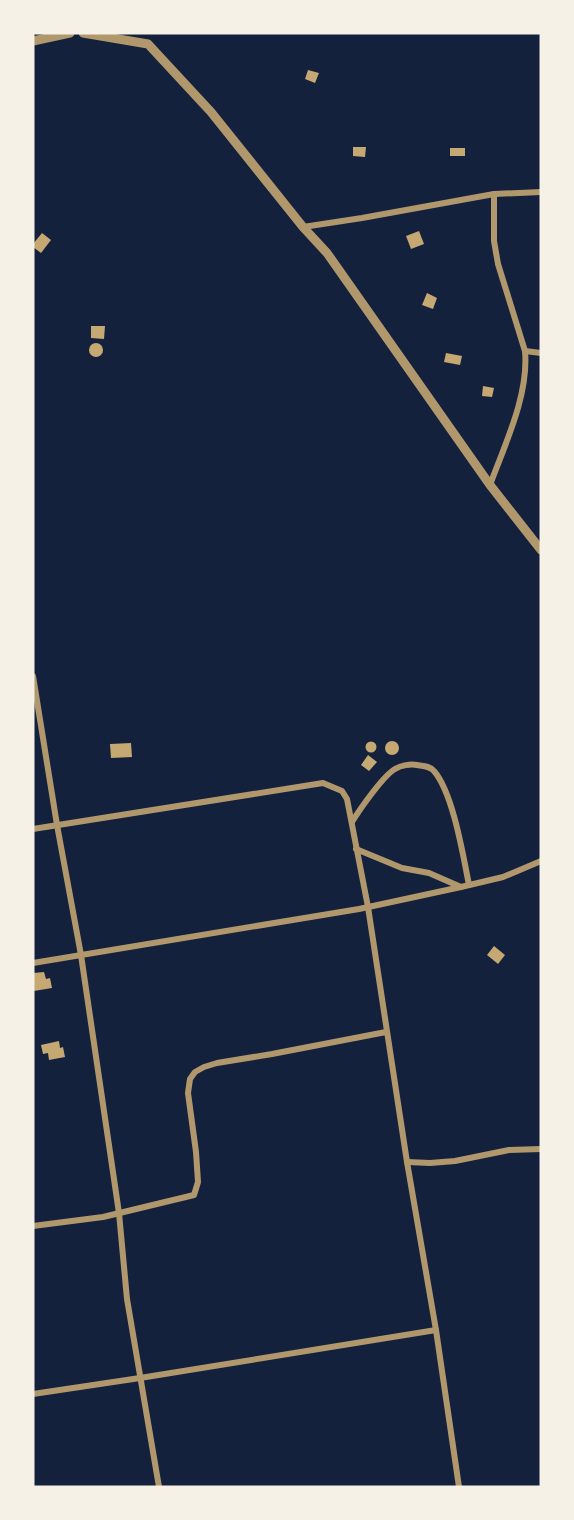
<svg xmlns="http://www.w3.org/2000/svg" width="574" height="1520" font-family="'Crimson Pro',serif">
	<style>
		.building { fill: #c6a872 }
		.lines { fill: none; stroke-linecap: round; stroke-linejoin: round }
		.minor { stroke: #b1986c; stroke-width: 6 }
		.tertiary { stroke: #b1986c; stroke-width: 9 }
	</style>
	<rect width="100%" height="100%" fill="#14213d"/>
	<g class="building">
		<path d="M308,70L319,73L315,83L305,79Z"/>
		<path d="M353,147H366L365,157L353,156Z"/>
		<rect x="450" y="148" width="15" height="8"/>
		<path d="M419,231L424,244L411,249L406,236Z"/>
		<path d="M42,233L51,240L41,253L33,247V244Z"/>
		<path d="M427,293L437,298L433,309L422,305Z"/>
		<path d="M91,326H105L104,339L91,338Z"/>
		<circle cx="96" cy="350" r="7"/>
		<path d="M446,353L462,356L460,365L444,362Z"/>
		<path d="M483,386L494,388L492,397L482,396Z"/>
		<circle cx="392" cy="748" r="7"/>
		<circle cx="371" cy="747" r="5.5"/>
		<path d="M131,743L132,757L111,758L110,744Z"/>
		<path d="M368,755L377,762L369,771L361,765Z"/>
		<path d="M494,946L505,955L498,964L487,955Z"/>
		<path d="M44,972L46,979L50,978L52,988L34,991L33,973Z"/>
		<path d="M59,1041L60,1048L63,1047L65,1057L49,1060L48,1053L43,1054L41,1045Z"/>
	</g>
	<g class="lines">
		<g class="minor">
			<path d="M303,227L362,218L494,194L541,192"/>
			<path d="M525,351L541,353"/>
			<path d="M490,485C505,444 529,395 525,351L498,264L494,241V194"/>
			<path d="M33,676L57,825L81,955L119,1213L127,1299L159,1487"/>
			<path d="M352,822C360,809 383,776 395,769C401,765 411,764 417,765C423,766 430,766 434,771C453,793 463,855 469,885"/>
			<path d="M33,829L323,783L342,791L347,799L368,907L407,1162L436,1330L459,1487"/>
			<path d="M356,849L402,868L429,873L461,887"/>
			<path d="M33,963L359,909L461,887L503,877L541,861"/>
			<path d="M407,1162L430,1163L455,1161L509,1150L541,1149"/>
			<path d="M33,1226L103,1217L194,1195L198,1182L196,1152L188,1093L190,1079L195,1072L204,1067L217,1063L272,1054L386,1032"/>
			<path d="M33,1394L140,1378L436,1330"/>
		</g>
		<g class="tertiary">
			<path d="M83,33L148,44L211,112L303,227L327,253L490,485L541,550"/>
			<path d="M33,41L70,33"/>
		</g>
	</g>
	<rect width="574" height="1520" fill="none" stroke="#f6f1e7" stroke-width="69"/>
</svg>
